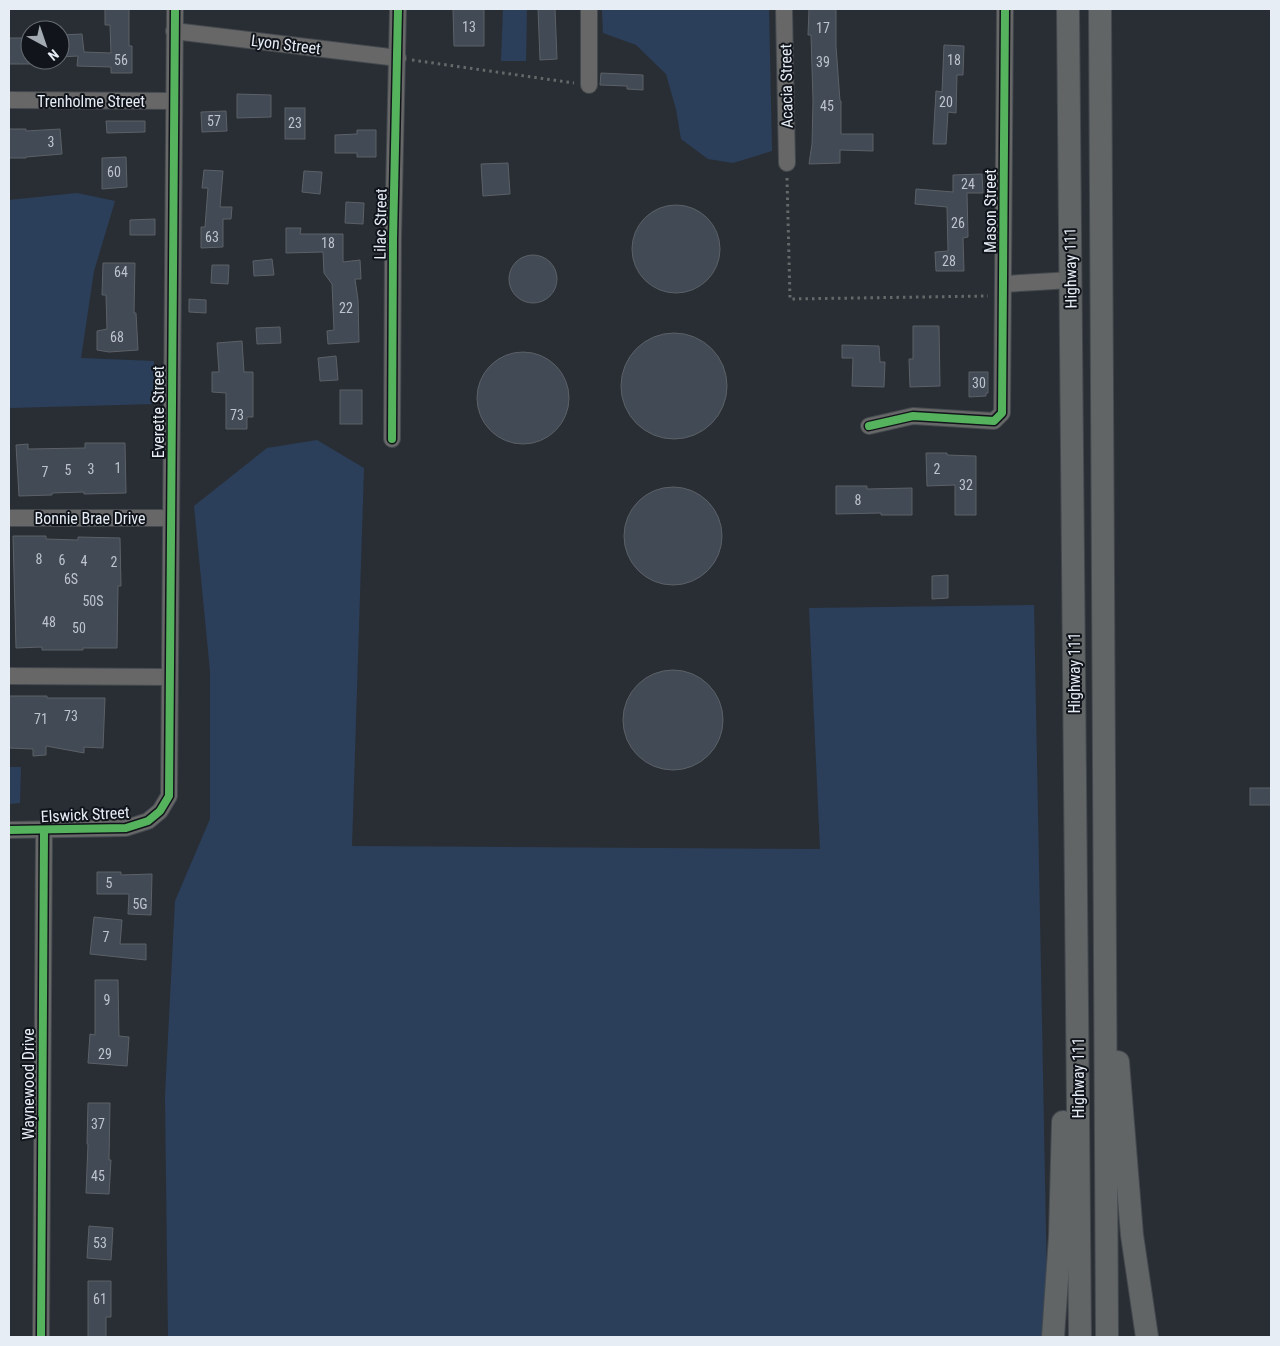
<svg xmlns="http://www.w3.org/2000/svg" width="1280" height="1346" font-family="'Roboto Condensed',sans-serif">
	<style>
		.green { fill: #2c3f5a }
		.building { fill: #424a55; stroke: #5c6167 }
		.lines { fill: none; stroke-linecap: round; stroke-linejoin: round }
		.minor-casing { stroke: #44494f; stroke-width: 18 }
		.highway-casing { stroke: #44494f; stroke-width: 24 }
		.path { stroke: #65696a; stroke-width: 3; stroke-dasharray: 2.5 4; stroke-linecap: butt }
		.minor { stroke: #666766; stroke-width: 16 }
		.highway { stroke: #626566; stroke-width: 22 }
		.cycleway-casing { stroke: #11151b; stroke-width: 11 }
		.cycleway { stroke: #56b35d; stroke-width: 8 }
		.labels { text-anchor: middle; stroke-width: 4; stroke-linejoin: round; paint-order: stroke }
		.number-label { font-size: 14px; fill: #bdc4cd }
		.street-label { font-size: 16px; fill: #e6edf5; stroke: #11151b }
	</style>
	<rect width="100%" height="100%" fill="#292e35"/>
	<g class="green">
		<path d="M503,9H527L526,61H501Z"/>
		<path d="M602,9H769L772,151L733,163L708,159L681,139L676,109L666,74L636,45L603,33Z"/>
		<path d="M77,193L115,201L94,271L81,358L154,361L155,404L9,408V200Z"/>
		<path d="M317,440L364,468L352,846L820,849L809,608L1034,605L1048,1337H168L165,1096L175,901L210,819V671L194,506L267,448Z"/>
		<path d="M9,767H21L20,803L9,804Z"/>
	</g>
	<g class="building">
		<path d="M105,9H129V46H132V73H111V67L77,66L78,56L60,57V35L82,34L84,52L111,53L110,25H105Z"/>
		<path d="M453,9H484V46H454Z"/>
		<path d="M538,9H555L557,59L540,60Z"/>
		<path d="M809,9H836V46L840,101H841V134H873V151L840,150V163L809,164L812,144L813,101L811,35H808Z"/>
		<rect x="9" y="38" width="21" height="26"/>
		<path d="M944,45L964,46L963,75H957L956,113L948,112L946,144H933L936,91L942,92Z"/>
		<path d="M601,73L643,75V90L627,89V86L600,85Z"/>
		<path d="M237,94L271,95V117L237,118Z"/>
		<rect x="285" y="108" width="20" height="31"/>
		<path d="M226,111L227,131L202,132L201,112Z"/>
		<path d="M106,121H145V132L107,133Z"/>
		<path d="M9,129H26V131L60,129L62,154L26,157V158H9Z"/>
		<path d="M357,130H376V157H357V153H335V135L357,134Z"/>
		<path d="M126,157L127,187L102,189V158Z"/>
		<path d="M508,163L510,194L483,196L481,164Z"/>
		<path d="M204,170L223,171L220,207H232L231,219H223V247L201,248V227H205L208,188H202Z"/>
		<path d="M304,171L322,172L320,194L302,192Z"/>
		<path d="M982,174L983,193H967L968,237L963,238L964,271H936L935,252L948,251L947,207L915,204L916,189L953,192V175Z"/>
		<path d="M346,202L364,203L363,224L345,223Z"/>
		<circle cx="676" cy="249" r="44"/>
		<path d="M155,219V235H130V220Z"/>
		<path d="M286,228H301L300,234H343V262L360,260L361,279H355L358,300L359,342L328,344L327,331L334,330L332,284L324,273L323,252L286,253Z"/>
		<circle cx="533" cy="279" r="24"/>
		<path d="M272,259L274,275L254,276L253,261Z"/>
		<path d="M103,263H135L134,313H136L138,350L109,352L97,350V331L107,329L106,295H102Z"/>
		<path d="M212,265H229L228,284L211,283Z"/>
		<path d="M189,299L206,300V313L189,312Z"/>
		<path d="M913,326H939L940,386L910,387L909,359H913Z"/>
		<path d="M280,327L281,343L257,344L256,328Z"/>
		<circle cx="674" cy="386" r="53"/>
		<path d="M242,341L244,372H253V417H247V429H226V393L212,392V372H219L217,343Z"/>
		<path d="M842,345L879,346L880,362H885L884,387L852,386L853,358H842Z"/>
		<circle cx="523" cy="398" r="46"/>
		<path d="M336,356L338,380L320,381L318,358Z"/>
		<path d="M969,372H988V393H986V396L969,397Z"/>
		<rect x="340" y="390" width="22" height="34"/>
		<path d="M85,443H125L126,493L84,494V492L52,493V495L19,496L16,445L28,444V449L85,448Z"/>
		<path d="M926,453H947V455L976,456V515H955V485L927,486Z"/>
		<path d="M836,486H867V489L912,488V515H881V513L836,514Z"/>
		<circle cx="673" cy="536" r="49"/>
		<path d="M13,536H46V539L78,540V537L120,538L121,586H118L117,648H83V650H42V647L16,648Z"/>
		<path d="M948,575V598L932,599V576Z"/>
		<circle cx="673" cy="720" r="50"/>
		<path d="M9,696H47V698H105L103,748L84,747V753L46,746V755L33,756V749L9,748Z"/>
		<rect x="1250" y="788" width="21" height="17"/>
		<path d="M97,872H121V875L152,874L151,915L128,914L129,894H97Z"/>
		<path d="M94,917L122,920L120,944H146V960L90,954Z"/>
		<path d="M95,980H118L119,1036L129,1037L127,1066L88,1063L90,1034L95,1035Z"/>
		<path d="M88,1103H110L109,1160H111L109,1194L86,1193L88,1144H87Z"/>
		<path d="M89,1226L113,1228L111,1260L87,1258Z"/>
		<path d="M88,1281H111V1317H106V1337H88Z"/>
	</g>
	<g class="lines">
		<defs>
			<g id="minor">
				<path d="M589,9V85"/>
				<path d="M784,9L787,163"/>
				<path d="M174,31L398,58"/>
				<path d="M9,100L174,101"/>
				<path d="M1004,284L1071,280"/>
				<path d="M869,426L913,416L994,421L1002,413L1005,9"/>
				<path d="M392,439L393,239L398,9"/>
				<path d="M9,518H171"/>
				<path d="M9,676L169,677"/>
				<path d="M9,830L126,828L148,821L160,811L169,796L175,9"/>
				<path d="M41,1337L44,830"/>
			</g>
			<g id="highway">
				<path d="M1068,9L1080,1337"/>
				<path d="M1100,9L1107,1337"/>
				<path d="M1118,1062L1132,1235L1147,1337"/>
				<path d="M1053,1337L1060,1237L1063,1122"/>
			</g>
		</defs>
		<use href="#minor" class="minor-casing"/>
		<use href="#highway" class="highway-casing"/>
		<g class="path">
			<path d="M412,60L574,83"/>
			<path d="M787,178L790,299L988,296"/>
		</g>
		<use href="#minor" class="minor"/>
		<use href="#highway" class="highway"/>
		<defs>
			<g id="cycleway">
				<path d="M869,426L913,416L994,421L1002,413L1005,9"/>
				<path d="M392,439L393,239L398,9"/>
				<path d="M9,830L126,828L148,821L160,811L169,796L175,9"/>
				<path d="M41,1337L44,830"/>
			</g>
		</defs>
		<use href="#cycleway" class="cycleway-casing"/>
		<use href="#cycleway" class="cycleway"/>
	</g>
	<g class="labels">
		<g class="number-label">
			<text x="469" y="32">13</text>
			<text x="823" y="33">17</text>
			<text x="121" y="65">56</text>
			<text x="954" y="65">18</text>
			<text x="823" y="67">39</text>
			<text x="946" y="107">20</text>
			<text x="827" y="111">45</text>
			<text x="214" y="126">57</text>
			<text x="295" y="128">23</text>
			<text x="51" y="147">3</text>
			<text x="114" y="177">60</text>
			<text x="968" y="189">24</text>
			<text x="958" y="228">26</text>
			<text x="212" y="242">63</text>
			<text x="328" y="248">18</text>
			<text x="949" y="266">28</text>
			<text x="121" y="277">64</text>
			<text x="346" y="313">22</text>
			<text x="117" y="342">68</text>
			<text x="979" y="388">30</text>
			<text x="237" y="420">73</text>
			<text x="118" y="473">1</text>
			<text x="91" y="474">3</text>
			<text x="937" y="474">2</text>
			<text x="68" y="475">5</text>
			<text x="45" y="477">7</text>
			<text x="966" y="490">32</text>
			<text x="858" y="505">8</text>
			<text x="39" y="564">8</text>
			<text x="62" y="565">6</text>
			<text x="84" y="566">4</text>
			<text x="114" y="567">2</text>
			<text x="71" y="584">6S</text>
			<text x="93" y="606">50S</text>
			<text x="49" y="627">48</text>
			<text x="79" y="633">50</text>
			<text x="71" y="721">73</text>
			<text x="41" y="724">71</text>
			<text x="109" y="888">5</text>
			<text x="140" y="909">5G</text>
			<text x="106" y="942">7</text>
			<text x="107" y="1005">9</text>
			<text x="105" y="1059">29</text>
			<text x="98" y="1129">37</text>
			<text x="98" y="1181">45</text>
			<text x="100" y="1248">53</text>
			<text x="100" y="1304">61</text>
		</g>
		<g class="street-label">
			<text transform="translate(286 44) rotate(7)" y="6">Lyon Street</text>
			<text transform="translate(786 86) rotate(-91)" y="6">Acacia Street</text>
			<text x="91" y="107">Trenholme Street</text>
			<text transform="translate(990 211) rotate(-90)" y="6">Mason Street</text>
			<text transform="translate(380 224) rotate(-89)" y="6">Lilac Street</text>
			<text transform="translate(1070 268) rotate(-91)" y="6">Highway 111</text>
			<text transform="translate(158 412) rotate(-90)" y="6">Everette Street</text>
			<text x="90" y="524">Bonnie Brae Drive</text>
			<text transform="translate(1074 673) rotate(-90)" y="6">Highway 111</text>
			<text transform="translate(85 814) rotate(-3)" y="6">Elswick Street</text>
			<text transform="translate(1078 1078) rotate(-90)" y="6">Highway 111</text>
			<text transform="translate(28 1084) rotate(-90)" y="6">Waynewood Drive</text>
		</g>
	</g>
	<rect width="1280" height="1346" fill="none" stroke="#e6edf5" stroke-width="20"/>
	<g transform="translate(45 45) rotate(140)"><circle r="24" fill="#11151b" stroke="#666b72"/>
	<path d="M0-4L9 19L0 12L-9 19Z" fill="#a4aab2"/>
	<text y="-8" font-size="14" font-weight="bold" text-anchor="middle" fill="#e6edf5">N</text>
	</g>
</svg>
